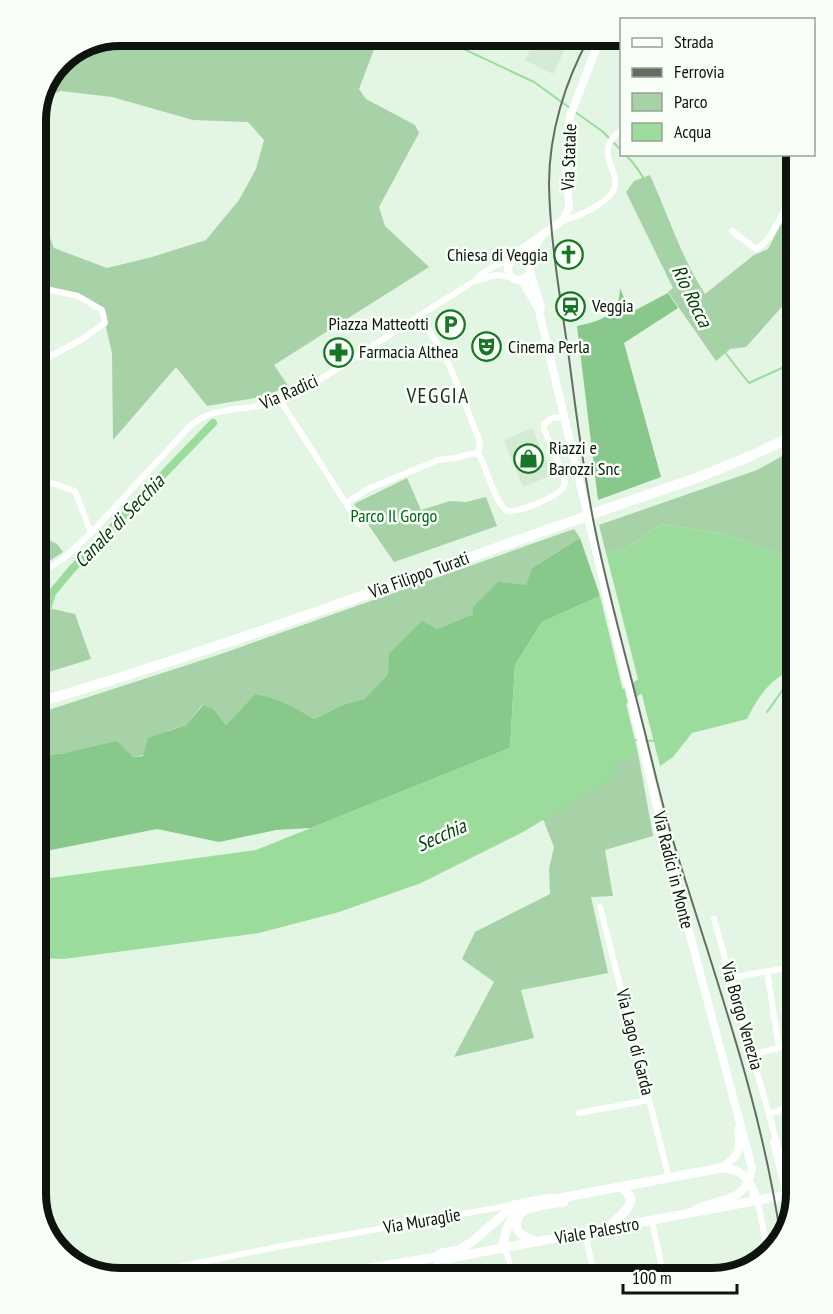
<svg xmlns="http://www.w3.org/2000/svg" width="833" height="1314" font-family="'PT Sans Narrow',sans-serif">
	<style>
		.built { fill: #d4ebd3 }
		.green { fill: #a7d2a7 }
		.forest { fill: #88c88a }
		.water { fill: #9bdc9c }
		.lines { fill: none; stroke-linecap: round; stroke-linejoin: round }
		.stream { stroke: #9bdc9c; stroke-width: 2 }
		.canal { stroke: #9bdc9c; stroke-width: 8 }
		.river { stroke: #9bdc9c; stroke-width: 14 }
		.minor { stroke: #fff; stroke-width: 6 }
		.tertiary { stroke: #fff; stroke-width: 8 }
		.secondary { stroke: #fff; stroke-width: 9 }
		.primary { stroke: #fff; stroke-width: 10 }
		.rail { stroke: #636e63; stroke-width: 2 }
		.labels { text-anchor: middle; stroke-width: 5; stroke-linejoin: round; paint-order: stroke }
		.street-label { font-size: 18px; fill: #0d130d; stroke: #f8fff7 }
		.poi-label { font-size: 18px; fill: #0d130d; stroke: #f8fff7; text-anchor: start }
		.park-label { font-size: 18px; fill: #006415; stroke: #f8fff7 }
		.water-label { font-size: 20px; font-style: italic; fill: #0c3a11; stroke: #f8fff7 }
		.quarter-label { font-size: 21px; letter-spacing: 1.5px; fill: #222f22; stroke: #f8fff7 }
		.rim { fill: none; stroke: #0d130d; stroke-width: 8 }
	</style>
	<rect width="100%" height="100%" fill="#e3f5e3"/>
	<g class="built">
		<path d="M536,36H571L553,74L525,60Z"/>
		<path d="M488,330L501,357L486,364L472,338Z"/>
		<path d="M532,428L552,475L523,487L504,440Z"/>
	</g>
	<g class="green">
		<path d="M121,36H379L359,89L366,99L415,125L419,133L379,207L385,226L429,267L274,365L289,387L255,398L207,406L176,367L113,440L112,353L102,310L78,296L36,287V227H46L54,248L107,268L152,257L206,240L239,200L256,169L264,140L248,122L193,120L112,97L61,91L44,97L61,61Z"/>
		<path d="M650,175C668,215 681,257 705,294L754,255L768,249L797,194V290L746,347L730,349L716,361L668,292L673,288L626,192L634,181Z"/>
		<path d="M797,448V558L786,557L723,534L661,524L625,549L606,553L599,525L757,470Z"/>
		<path d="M407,478L421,510L450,501L466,502L486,497L497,526L394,562L354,504Z"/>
		<path d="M574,529L580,538L532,568L526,586L473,614L437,629L364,699L342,705L314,719C295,708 277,697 255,694L226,725L214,709L202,705L186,725L167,731L143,755L133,757L66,753L36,756V714L218,655Z"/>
		<path d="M36,534L57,544L63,552L36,570Z"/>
		<path d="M53,609L75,614L91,659L36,676V613Z"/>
		<path d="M638,753L653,836L605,850L613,896L591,897L608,973L521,990L534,1038L454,1057L494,982L462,959L475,932L550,894L549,869L554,847L543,819L612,778L614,763Z"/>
	</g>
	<g class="forest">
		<path d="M620,288L630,313L668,293L678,308L624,343L661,477L598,500L577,326C601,321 620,315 620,288Z"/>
		<path d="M580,538L600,596L542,622L515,665L510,748L311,828L276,830L219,842L157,829L36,853V756L66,753L117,741L133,757L143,756L148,738L186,725L203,705L214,709L226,725L255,694C277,697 296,708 314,719L342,705L364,699L388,675L389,654L422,621L437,629L473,614V607L498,582L526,585L532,568Z"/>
	</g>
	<g class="water">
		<path d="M661,524L723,534L786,557L797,558V666C770,680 760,693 747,719L692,733L673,757L660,766L606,553L625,549Z"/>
		<path d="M600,596L638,753L615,763L613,778L523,832L421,883L339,912L259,933L64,959L36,958V880L256,850L510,748L515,665L542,622Z"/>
	</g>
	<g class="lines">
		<g class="stream">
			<path d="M436,36L534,82L570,108"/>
			<path d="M575,112L602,131L622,151"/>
			<path d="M625,154C657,186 663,230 678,270C693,313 721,348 749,383L797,361"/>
			<path d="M767,712L797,670"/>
			<path d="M633,740L655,741"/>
		</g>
		<path class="canal" d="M36,625L44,618L52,593L72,569L213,423"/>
		<path class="river" d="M618,701L654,677"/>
		<g class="minor">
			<path d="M789,154L797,165"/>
			<path d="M563,220C576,218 587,212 598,205C643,178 582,159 622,129"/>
			<path d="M732,231L756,249C772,242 788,201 797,186"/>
			<path d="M476,281L496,275L510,277"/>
			<path d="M419,316L443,352L459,388L480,442L478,455"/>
			<path d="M36,364L81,340L105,323L102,310L78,296L36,287"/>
			<path d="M280,400L359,524"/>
			<path d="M36,480L49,482L75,491L91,533"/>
			<path d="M346,503L368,489L438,460L455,458L475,453L480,456C485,467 497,505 506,510C515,515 553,498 561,490C565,487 565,483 565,478L544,429V424L552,418L564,417"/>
			<path d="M36,576L63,559L91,533L191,425C219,403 251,413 282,399C312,386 339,368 366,350C402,327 438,303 475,281C483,271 498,263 510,261"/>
			<path d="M785,852L797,918"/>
			<path d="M600,907L669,1178"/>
			<path d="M714,919L789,1186L786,1195"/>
			<path d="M730,978L797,966"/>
			<path d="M753,1054L779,1048L767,971"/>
			<path d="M579,1113L649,1100"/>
			<path d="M770,1113L777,1112L797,1099"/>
			<path d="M773,1142L786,1194"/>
			<path d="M758,1202L768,1253"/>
			<path d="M652,1221L664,1278"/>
			<path d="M585,1233L595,1278"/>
			<path d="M504,1248L508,1257L513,1278"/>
			<path d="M436,1257L440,1278"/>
			<path d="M123,1278L277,1247L513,1205"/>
		</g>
		<g class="tertiary">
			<circle cx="519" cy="269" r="11"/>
			<path d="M513,259L521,250L563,220L569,208L566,164L570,116L601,36"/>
			<path d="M529,265L533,249L540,238"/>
			<path d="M530,272L541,307L539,311L666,845L752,1168C745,1207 719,1195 693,1211"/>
			<path d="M522,280L539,310"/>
			<path d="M721,1168C728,1163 737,1157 739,1148C740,1141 737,1135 739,1127"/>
		</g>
		<g class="secondary">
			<path d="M777,1197L797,1194"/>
			<path d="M607,1229L627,1209L631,1201L630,1196L621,1187"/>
			<path d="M538,1242C533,1240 525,1238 521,1234C512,1227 517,1214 526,1210C536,1205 552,1204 564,1202"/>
			<path d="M504,1248C502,1236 509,1224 515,1213"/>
			<path d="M436,1257L444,1259L770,1198"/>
			<path d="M310,1278L436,1257L442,1253L459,1250L473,1241L514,1205L551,1198L555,1199L721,1168C745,1168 750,1182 758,1202"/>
		</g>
		<path class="primary" d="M36,703C259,638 474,553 694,479L753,455L797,434"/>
		<path class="rail" d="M590,36C565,81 549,133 549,184C550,242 561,301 569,358C576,413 583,469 594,524C607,589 625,653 641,717C652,759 661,802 674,844C714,975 762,1104 781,1240"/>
	</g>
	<defs>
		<symbol id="church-ring" viewBox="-11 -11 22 22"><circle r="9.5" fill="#f8fff7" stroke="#197626" stroke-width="1.5"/><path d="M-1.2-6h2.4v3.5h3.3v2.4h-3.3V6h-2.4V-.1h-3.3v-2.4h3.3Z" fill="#197626"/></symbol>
		<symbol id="station-ring" viewBox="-11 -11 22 22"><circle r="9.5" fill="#f8fff7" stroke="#197626" stroke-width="1.5"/><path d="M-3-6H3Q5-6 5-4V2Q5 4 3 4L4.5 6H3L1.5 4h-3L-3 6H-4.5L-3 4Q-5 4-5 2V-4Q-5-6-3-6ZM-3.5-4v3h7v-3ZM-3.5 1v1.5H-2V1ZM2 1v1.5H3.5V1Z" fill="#197626"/></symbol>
		<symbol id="parking-ring" viewBox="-11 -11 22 22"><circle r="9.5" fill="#f8fff7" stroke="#197626" stroke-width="1.5"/><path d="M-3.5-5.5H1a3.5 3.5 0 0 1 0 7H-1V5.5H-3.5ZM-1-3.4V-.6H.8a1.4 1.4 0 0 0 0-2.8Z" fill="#197626"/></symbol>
		<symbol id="theatre-ring" viewBox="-11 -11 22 22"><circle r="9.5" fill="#f8fff7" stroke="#197626" stroke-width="1.5"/><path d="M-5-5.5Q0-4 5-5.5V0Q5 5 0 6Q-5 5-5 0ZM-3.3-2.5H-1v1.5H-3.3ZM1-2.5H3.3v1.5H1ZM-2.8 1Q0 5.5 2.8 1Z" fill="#197626"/></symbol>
		<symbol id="pharmacy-ring" viewBox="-11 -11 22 22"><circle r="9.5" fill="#f8fff7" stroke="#197626" stroke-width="1.5"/><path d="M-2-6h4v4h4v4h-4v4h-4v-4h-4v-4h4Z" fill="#197626"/></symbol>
		<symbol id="shop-ring" viewBox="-11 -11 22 22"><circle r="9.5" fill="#f8fff7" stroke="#197626" stroke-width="1.5"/><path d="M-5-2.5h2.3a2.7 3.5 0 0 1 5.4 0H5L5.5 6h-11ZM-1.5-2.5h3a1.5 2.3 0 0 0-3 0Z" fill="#197626"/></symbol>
	</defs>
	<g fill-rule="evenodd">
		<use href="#church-ring" x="552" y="238" width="33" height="33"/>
		<use href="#station-ring" x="554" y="290" width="33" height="33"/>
		<use href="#parking-ring" x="434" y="308" width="33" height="33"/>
		<use href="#theatre-ring" x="470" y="330" width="33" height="33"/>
		<use href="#pharmacy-ring" x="322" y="336" width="33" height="33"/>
		<use href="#shop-ring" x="512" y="442" width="33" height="33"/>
	</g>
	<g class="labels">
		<g class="street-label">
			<text transform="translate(569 157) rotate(-88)" y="6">Via Statale</text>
			<text transform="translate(289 392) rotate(-24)" y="6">Via Radici</text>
			<text transform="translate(419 575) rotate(-20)" y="6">Via Filippo Turati</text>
			<text transform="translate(673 870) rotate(76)" y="6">Via Radici in Monte</text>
			<text transform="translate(742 1016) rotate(74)" y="6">Via Borgo Venezia</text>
			<text transform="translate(635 1042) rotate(76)" y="6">Via Lago di Garda</text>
			<text transform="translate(422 1221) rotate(-10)" y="6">Via Muraglie</text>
			<text transform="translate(597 1231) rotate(-10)" y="6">Viale Palestro</text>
		</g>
		<g class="poi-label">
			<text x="548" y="261" text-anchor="end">Chiesa di Veggia</text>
			<text x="592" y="312">Veggia</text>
			<text x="429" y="330" text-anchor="end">Piazza Matteotti</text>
			<text x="508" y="353">Cinema Perla</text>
			<text x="359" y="358">Farmacia Althea</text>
			<text x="549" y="454">Riazzi e<tspan x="549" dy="21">Barozzi Snc</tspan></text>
		</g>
		<g class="park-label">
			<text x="394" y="522">Parco Il Gorgo</text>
		</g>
		<g class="water-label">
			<text transform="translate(692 296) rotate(64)" y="7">Rio Rocca</text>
			<text transform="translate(119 521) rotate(-46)" y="7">Canale di Secchia</text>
			<text transform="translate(441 835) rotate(-24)" y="7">Secchia</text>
		</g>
		<g class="quarter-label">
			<text x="438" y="403">VEGGIA</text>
		</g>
	</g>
	<path d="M0 0H833V1314H0ZM120 46H712A74 74 0 0 1 786 120V1194A74 74 0 0 1 712 1268H120A74 74 0 0 1 46 1194V120A74 74 0 0 1 120 46Z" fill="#f8fff7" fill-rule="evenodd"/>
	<path class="rim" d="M120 46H712A74 74 0 0 1 786 120V1194A74 74 0 0 1 712 1268H120A74 74 0 0 1 46 1194V120A74 74 0 0 1 120 46Z"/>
	<rect x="620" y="18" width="195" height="138" fill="#f8fff7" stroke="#9aa199" stroke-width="1.5"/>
	<rect x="632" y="38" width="30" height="9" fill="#ffffff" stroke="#9aa199" stroke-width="1.5"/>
	<text x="674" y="48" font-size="18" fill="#0d130d">Strada</text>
	<rect x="632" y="68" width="30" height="9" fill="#636e63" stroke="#9aa199" stroke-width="1.5"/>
	<text x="674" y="78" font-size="18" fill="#0d130d">Ferrovia</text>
	<rect x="632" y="93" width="30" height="18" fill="#a7d2a7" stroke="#9aa199" stroke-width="1.5"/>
	<text x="674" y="108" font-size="18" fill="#0d130d">Parco</text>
	<rect x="632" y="123" width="30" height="18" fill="#9bdc9c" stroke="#9aa199" stroke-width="1.5"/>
	<text x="674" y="138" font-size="18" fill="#0d130d">Acqua</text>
	<path d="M623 1284v9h114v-9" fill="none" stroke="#0d130d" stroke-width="3"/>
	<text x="632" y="1284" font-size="18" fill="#0d130d" stroke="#f8fff7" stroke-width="4.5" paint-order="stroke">100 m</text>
</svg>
